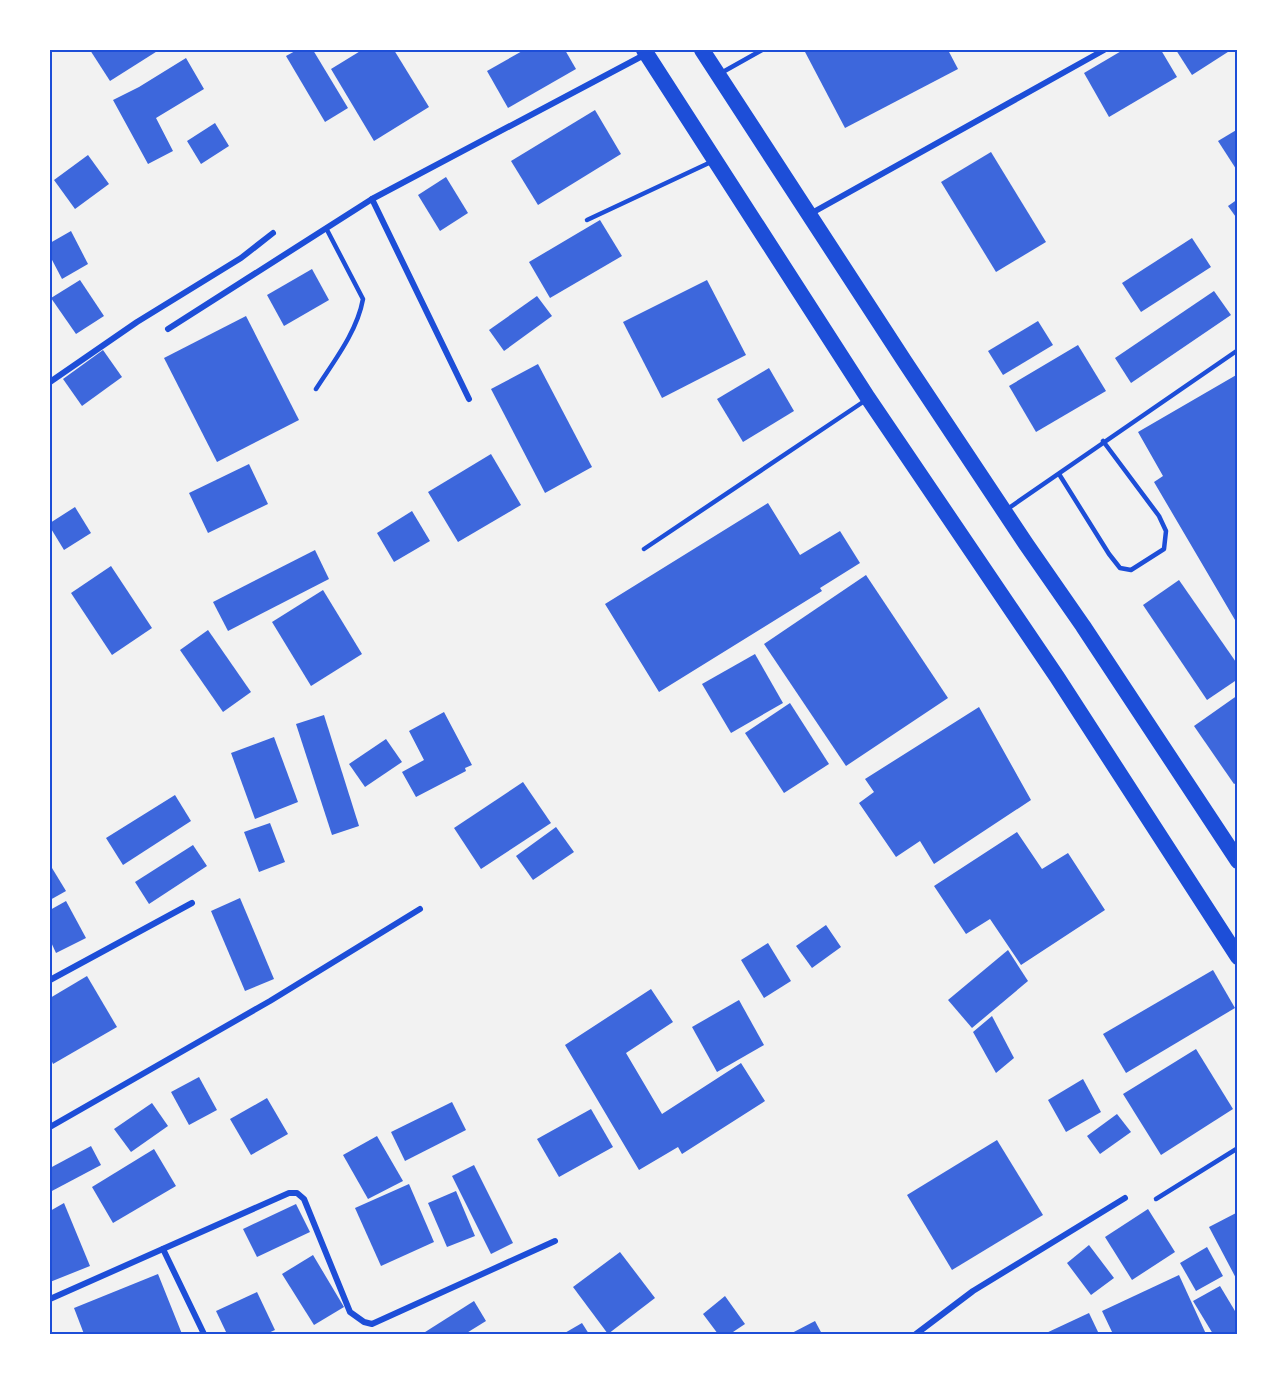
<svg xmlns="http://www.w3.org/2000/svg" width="1287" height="1384" font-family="'PT Serif',serif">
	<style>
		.building { fill: #3d67dc }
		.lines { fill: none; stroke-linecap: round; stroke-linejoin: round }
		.service { stroke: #1d4ed8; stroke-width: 4.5 }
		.minor { stroke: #1d4ed8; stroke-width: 6 }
		.trunk { stroke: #1d4ed8; stroke-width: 16 }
		.neatline { fill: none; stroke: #1d4ed8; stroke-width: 2 }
	</style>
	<rect width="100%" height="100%" fill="#f2f2f2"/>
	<g class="building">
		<path d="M90,50H159L110,81Z"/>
		<path d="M297,50H313L348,108L325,122L286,56Z"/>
		<path d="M362,50H394L429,107L374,141L331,69Z"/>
		<path d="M524,50H565L576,69L508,108L487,71Z"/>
		<path d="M804,50H948L958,69L845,128Z"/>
		<path d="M1123,50H1161L1177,77L1109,117L1084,73Z"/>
		<path d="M1176,50H1231L1192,75Z"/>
		<path d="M186,58L204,89L156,118L173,151L148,164L113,100L139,87Z"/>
		<path d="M595,110L621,154L538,205L511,161Z"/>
		<path d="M215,123L229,146L201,164L187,141Z"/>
		<path d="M1238,129V172L1218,141Z"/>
		<path d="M991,152L1046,242L996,272L941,182Z"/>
		<path d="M88,155L109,184L75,209L54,180Z"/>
		<path d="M446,177L468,213L440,231L418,195Z"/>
		<path d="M1238,199V220L1228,206Z"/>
		<path d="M600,220L622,256L550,298L529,262Z"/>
		<path d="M71,231L88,264L62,279L50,256V243Z"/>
		<path d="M1192,238L1211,267L1141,312L1122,283Z"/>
		<path d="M312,269L329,300L284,326L267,295Z"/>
		<path d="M80,280L104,316L76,334L51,298Z"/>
		<path d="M707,280L746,355L662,398L623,322Z"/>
		<path d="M1214,291L1231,315L1131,383L1115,358Z"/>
		<path d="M537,296L552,316L504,351L489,330Z"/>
		<path d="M246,316L299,420L217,462L164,358Z"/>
		<path d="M1038,321L1053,345L1003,375L988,351Z"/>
		<path d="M1078,345L1106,391L1036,432L1009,386Z"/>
		<path d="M103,350L122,377L82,406L63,379Z"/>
		<path d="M538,364L592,467L545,493L491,389Z"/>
		<path d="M769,368L794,411L743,442L717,399Z"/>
		<path d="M1238,374V625L1154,482L1163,476L1138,432Z"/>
		<path d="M491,454L521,505L458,542L428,492Z"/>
		<path d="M249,464L268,504L208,533L189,493Z"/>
		<path d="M768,503L800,555L840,531L860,563L820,588L822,591L659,692L605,604Z"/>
		<path d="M75,507L91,533L64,550L50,527V523Z"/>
		<path d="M412,511L430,541L394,562L377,533Z"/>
		<path d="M315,550L329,579L228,631L213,602Z"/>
		<path d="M111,566L152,628L112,655L71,593Z"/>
		<path d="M866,575L948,698L846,766L764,644Z"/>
		<path d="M1179,580L1238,665V679L1207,700L1143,605Z"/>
		<path d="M323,590L362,654L311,686L272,622Z"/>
		<path d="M208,630L251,692L223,712L180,650Z"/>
		<path d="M755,654L783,703L731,733L702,684Z"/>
		<path d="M1238,695V782L1234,784L1194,726Z"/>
		<path d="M790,703L829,764L784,793L745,733Z"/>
		<path d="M979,707L1031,800L934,864L920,841L896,857L859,803L874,792L865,779Z"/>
		<path d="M444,712L472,765L465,768L466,771L416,797L402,772L424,760L409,731Z"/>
		<path d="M324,715L359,826L332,835L296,724Z"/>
		<path d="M274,737L298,802L255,819L231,753Z"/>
		<path d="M386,739L402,762L365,787L349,764Z"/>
		<path d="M523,782L551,823L481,869L454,828Z"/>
		<path d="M175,795L191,821L123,865L106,838Z"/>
		<path d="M270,823L285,862L259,872L244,832Z"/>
		<path d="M556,827L574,852L533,880L516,856Z"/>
		<path d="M1017,832L1042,869L1068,853L1105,910L1021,965L990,919L966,934L934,886Z"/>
		<path d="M193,845L207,866L149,904L135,882Z"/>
		<path d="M52,868L66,891L50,900V870Z"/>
		<path d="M240,898L274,979L245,991L211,911Z"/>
		<path d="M66,901L86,938L56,953L50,940V910Z"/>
		<path d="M826,925L841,947L812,968L796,946Z"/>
		<path d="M768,943L791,981L764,998L741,960Z"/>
		<path d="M1008,950L1028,981L972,1028L948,1000Z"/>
		<path d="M1213,970L1235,1008L1126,1073L1103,1034Z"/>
		<path d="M87,976L117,1027L53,1064L50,1057V998Z"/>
		<path d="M651,989L673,1022L626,1053L662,1114L741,1063L765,1101L682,1154L678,1147L639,1170L565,1045Z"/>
		<path d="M739,1000L764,1045L717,1072L692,1027Z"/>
		<path d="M992,1016L1014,1058L996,1073L973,1032Z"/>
		<path d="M1196,1049L1233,1109L1161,1155L1123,1094Z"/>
		<path d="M199,1077L217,1110L189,1125L171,1092Z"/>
		<path d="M1083,1079L1101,1112L1066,1132L1048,1100Z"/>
		<path d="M267,1098L288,1134L251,1155L230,1119Z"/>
		<path d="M452,1102L466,1130L405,1161L391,1132Z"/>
		<path d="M152,1103L168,1126L131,1152L114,1129Z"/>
		<path d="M591,1109L613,1147L559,1177L537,1139Z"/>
		<path d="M1117,1114L1131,1132L1100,1154L1087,1136Z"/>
		<path d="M377,1136L403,1181L368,1199L343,1155Z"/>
		<path d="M997,1140L1043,1215L952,1270L907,1195Z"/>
		<path d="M91,1146L101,1165L50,1192V1168Z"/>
		<path d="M154,1149L176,1186L113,1223L92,1187Z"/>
		<path d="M474,1165L513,1243L491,1254L452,1176Z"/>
		<path d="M409,1184L434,1242L381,1266L355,1208Z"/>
		<path d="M456,1191L475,1236L447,1247L428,1203Z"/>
		<path d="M64,1203L90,1266L50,1282V1211Z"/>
		<path d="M296,1204L310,1232L257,1257L243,1229Z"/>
		<path d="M1148,1209L1175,1252L1132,1280L1105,1237Z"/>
		<path d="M1238,1212V1282L1209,1227Z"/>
		<path d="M1089,1245L1114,1278L1091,1295L1067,1263Z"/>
		<path d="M1207,1247L1223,1276L1196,1291L1180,1263Z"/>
		<path d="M620,1252L655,1298L608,1334L573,1287Z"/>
		<path d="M313,1255L344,1307L314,1325L282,1274Z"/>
		<path d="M158,1274L182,1334H84L74,1308Z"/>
		<path d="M1179,1275L1206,1334H1113L1102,1311Z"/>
		<path d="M1220,1286L1238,1316V1334H1213L1193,1301Z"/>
		<path d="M257,1292L275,1330L266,1334H227L216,1311Z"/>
		<path d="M725,1296L745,1324L730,1334H718L703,1314Z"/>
		<path d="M474,1301L486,1321L465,1334H422Z"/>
		<path d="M1089,1313L1099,1334H1044Z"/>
		<path d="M815,1321L822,1334H790Z"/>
		<path d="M582,1323L589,1334H563Z"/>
	</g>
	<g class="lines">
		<g class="service">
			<path d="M721,73L762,50"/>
			<path d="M587,220L711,162"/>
			<path d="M316,389C334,361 357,332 363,299L326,228"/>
			<path d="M1059,474L1109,554L1120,568L1131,570L1164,549L1166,531L1159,516L1103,441"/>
			<path d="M1006,510L1238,350"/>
			<path d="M644,549L866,400"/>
			<path d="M1156,1199L1238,1148"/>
		</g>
		<g class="minor">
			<path d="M372,199L469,399"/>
			<path d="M810,214L1104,50"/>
			<path d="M168,329L372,199L646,54"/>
			<path d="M50,382L137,322L241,258L273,233"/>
			<path d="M50,980L192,903"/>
			<path d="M50,1127L270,1001L420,909"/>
			<path d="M163,1249L204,1334"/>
			<path d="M50,1299L289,1193H297L304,1199L350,1312L364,1322L372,1324L555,1241"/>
			<path d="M916,1334L973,1291L1125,1198"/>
		</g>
		<g class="trunk">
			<path d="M644,50L868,398L1057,677L1238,957"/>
			<path d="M702,50L905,362L1026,544L1083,626L1238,861"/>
		</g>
	</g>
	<rect width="1287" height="1384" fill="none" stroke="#ffffff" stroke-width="102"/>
	<rect x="51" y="51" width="1185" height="1282" class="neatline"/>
</svg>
